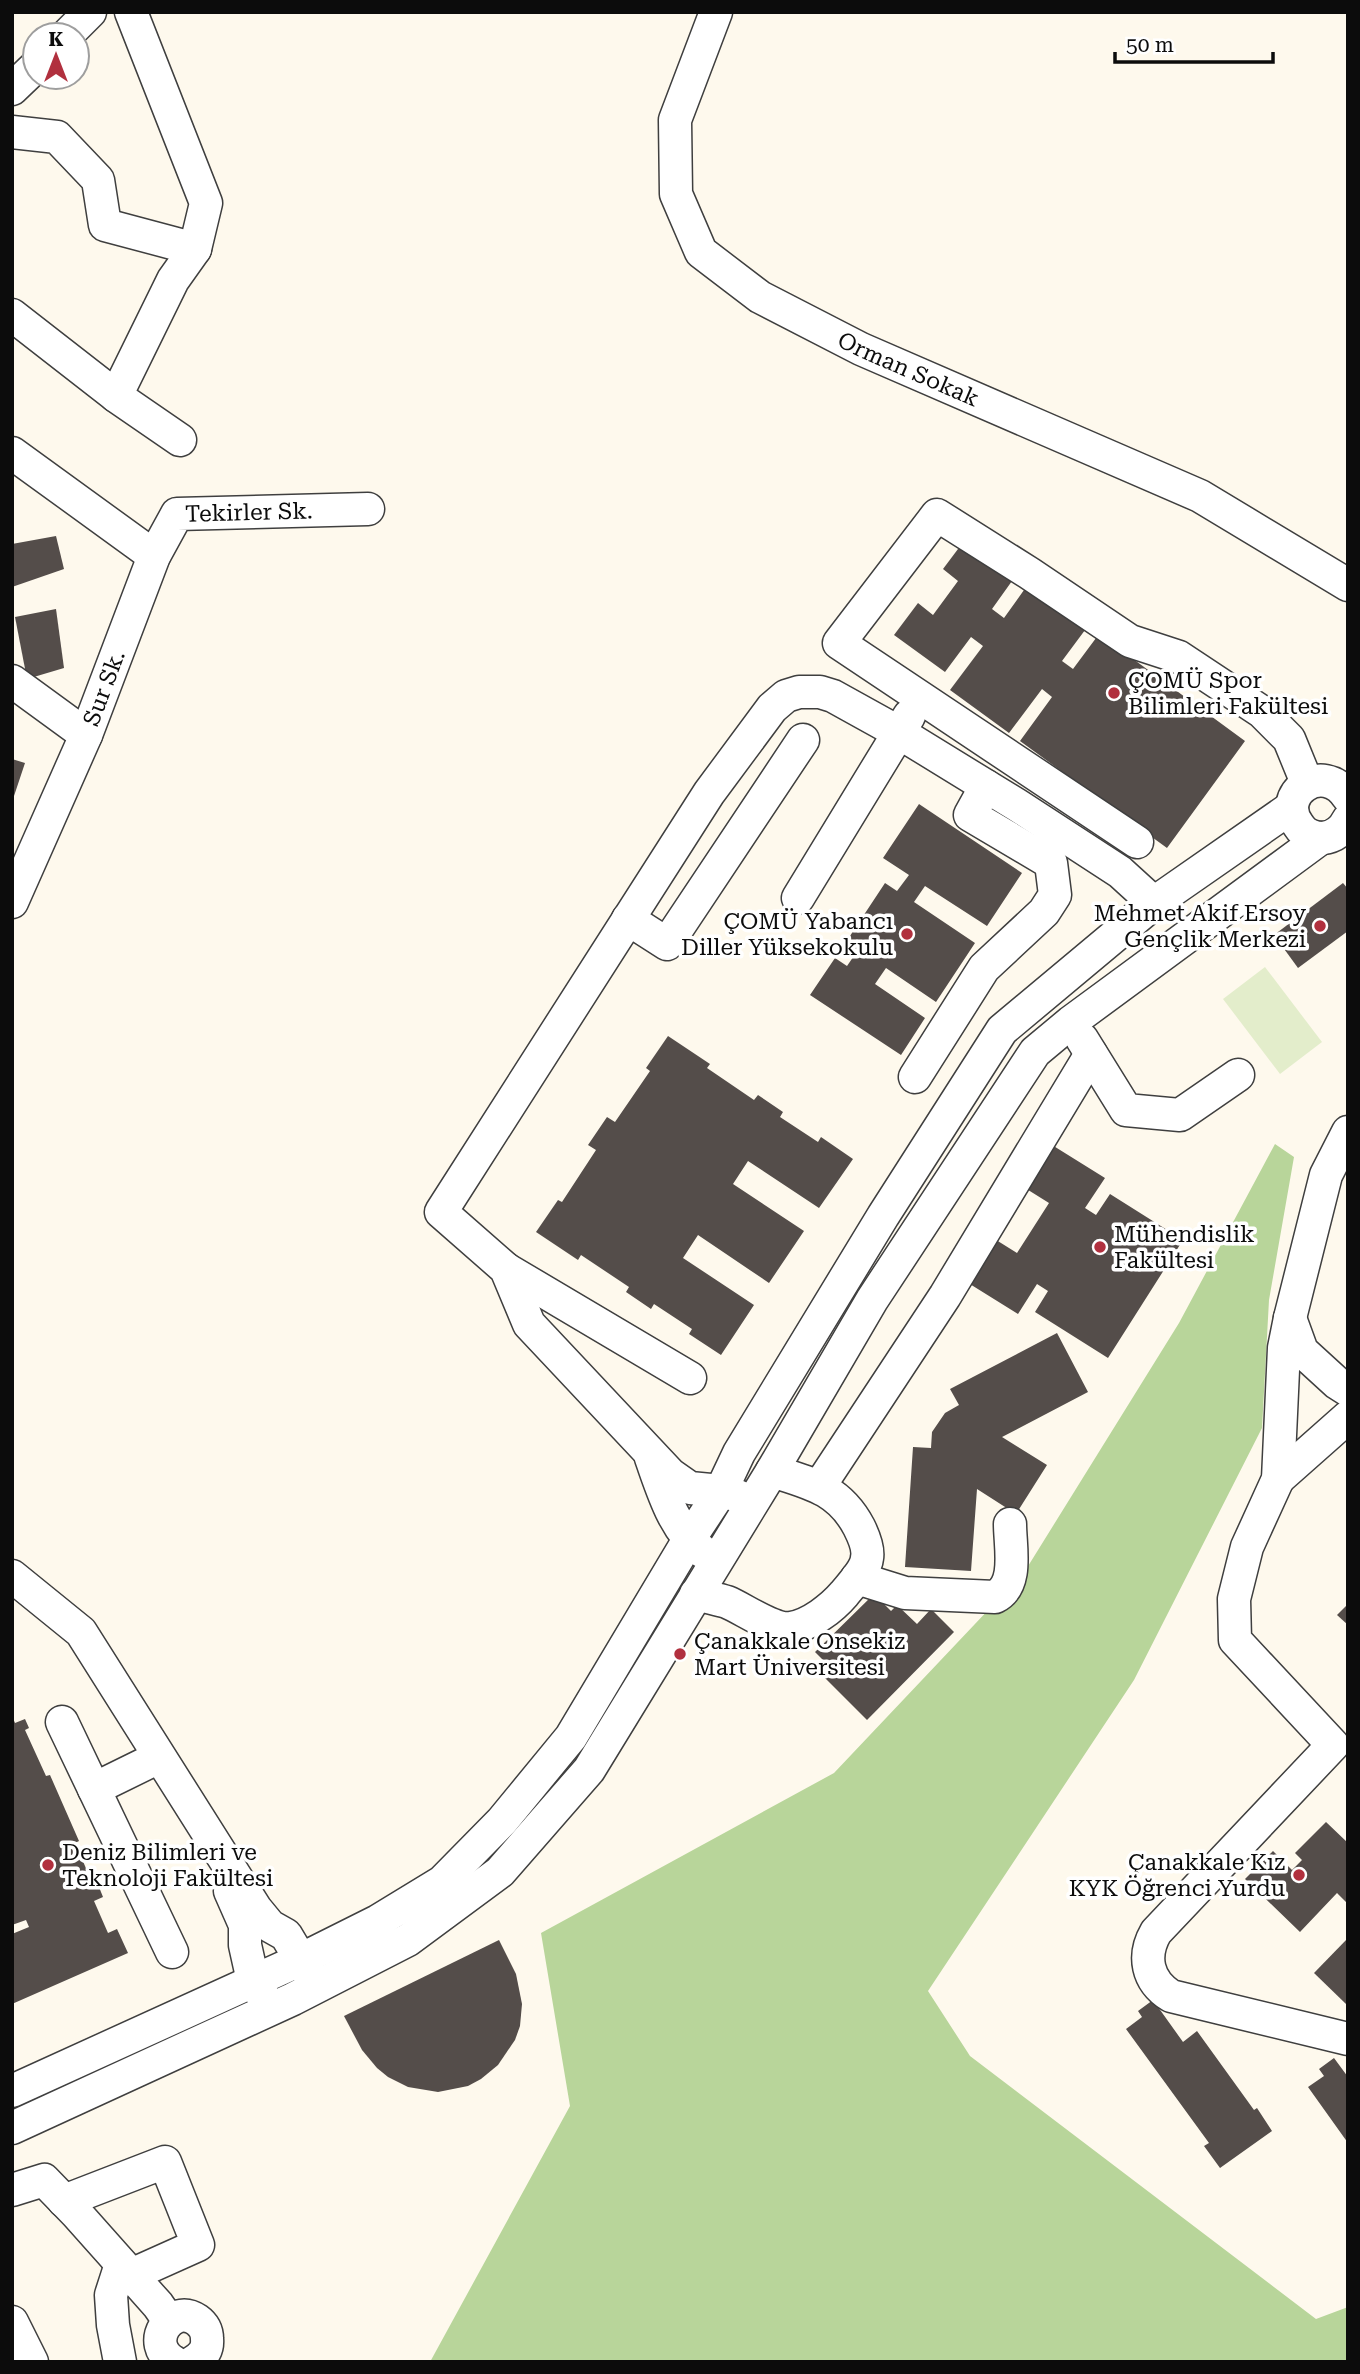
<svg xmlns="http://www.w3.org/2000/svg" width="1360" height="2374" font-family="'Roboto Serif',serif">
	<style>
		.forest { fill: #b8d59a }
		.pitch { fill: #e3edcb }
		.building { fill: #544d4a }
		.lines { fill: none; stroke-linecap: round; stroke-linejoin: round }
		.minor-casing { stroke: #3f3f3f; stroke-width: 35 }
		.minor { stroke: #fff; stroke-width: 32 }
		.poi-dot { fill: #b1303e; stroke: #fff; stroke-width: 2.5 }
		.labels { text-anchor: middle; stroke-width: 7; stroke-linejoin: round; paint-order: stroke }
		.street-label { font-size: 23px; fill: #0c0c0c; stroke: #fff }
		.poi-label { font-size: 23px; fill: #0c0c0c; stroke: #fff; text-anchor: start }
	</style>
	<rect width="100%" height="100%" fill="#fef9ed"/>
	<path class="forest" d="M1275,1144L1294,1157L1269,1300L1262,1428L1134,1680L928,1991L970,2056L1316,2319L1348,2307V2362H430L570,2106L541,1933L834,1773L1025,1571L1179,1323Z"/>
	<path class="pitch" d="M1265,967L1322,1042L1280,1074L1223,999Z"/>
	<g class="building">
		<path d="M56,536L64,569L12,587V544Z"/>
		<path d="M967,537L1017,574L992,609L1004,618L1029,583L1088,626L1062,661L1073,669L1099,634L1245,741L1167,848L1020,741L1052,697L1042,689L1009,733L950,690L983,646L971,637L945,672L894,635L918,603L933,615L958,581L943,569Z"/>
		<path d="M56,609L64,668L27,679L15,617Z"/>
		<path d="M12,759L25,763L13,799H12Z"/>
		<path d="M919,804L1022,873L987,926L925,886L914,902L975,943L936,1002L886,968L875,984L925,1018L901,1055L810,995L835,958L847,966L858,950L846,942L885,883L897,891L909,875L883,858Z"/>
		<path d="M1343,883L1348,889V931L1298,968L1274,935Z"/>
		<path d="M668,1036L710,1064L707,1068L754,1100L758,1095L783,1112L780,1117L818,1142L821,1137L853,1159L819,1208L748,1161L733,1184L804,1231L769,1283L698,1235L683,1258L754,1305L721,1355L689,1334L692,1329L654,1304L651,1309L626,1292L629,1287L581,1255L578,1260L536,1232L558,1200L562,1202L596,1150L588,1145L607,1117L615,1122L650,1071L646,1068Z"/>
		<path d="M1052,1145L1105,1178L1085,1208L1096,1215L1110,1194L1183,1240L1108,1358L1035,1312L1048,1291L1037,1284L1018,1314L965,1281L993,1238L1017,1253L1049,1203L1025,1188Z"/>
		<path d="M1057,1333L1088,1392L1002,1437L1047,1465L1016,1514L977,1489L971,1571L905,1567L913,1447L931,1448L932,1432L945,1413L959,1405L950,1389Z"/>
		<path d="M874,1594L891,1611L897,1605L917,1624L931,1609L954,1632L867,1720L825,1678L833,1670L815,1652Z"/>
		<path d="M1348,1604V1625L1337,1615Z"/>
		<path d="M12,1716L15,1723L25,1719L29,1728L25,1730L46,1776L50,1775L79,1841L75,1843L95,1889L99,1887L103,1897L94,1901L108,1933L117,1929L128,1953L12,2004V1934L29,1927L26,1920L12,1925Z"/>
		<path d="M1326,1822L1348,1843V1904L1337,1893L1300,1932L1245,1879L1273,1851L1292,1870L1302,1860L1295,1853Z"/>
		<path d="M1348,1938V2002L1346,2004L1314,1973Z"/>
		<path d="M499,1940L516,1974L522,2004L520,2026L515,2040L498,2065L481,2079L468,2086L438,2092L408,2087L388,2077L377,2068L362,2050L344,2016Z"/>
		<path d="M1153,2000L1183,2042L1197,2031L1254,2110L1257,2108L1272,2131L1220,2168L1204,2146L1209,2143L1126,2029L1142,2017L1138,2011Z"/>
		<path d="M1334,2058L1348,2077V2143L1308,2087L1324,2076L1319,2069Z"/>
	</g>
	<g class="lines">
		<defs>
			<g id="minor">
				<path d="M131,12L206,203L195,249L173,280L116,396L180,440"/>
				<path id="s1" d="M716,12L675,120L676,194L701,252L760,297L861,349L1200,496L1348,585"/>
				<path d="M67,35L90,12"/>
				<path d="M12,89L35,67"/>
				<path d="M12,132L57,137L98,180L105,225L195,249"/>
				<path d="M12,315L116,396"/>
				<path d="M12,453L154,556"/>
				<path d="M12,681L86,735"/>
				<path d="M1348,797C1323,759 1274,795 1299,826C1304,834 1313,838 1323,838C1334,837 1343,830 1348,820"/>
				<path d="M1137,842L839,643L937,515L1029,573L1130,641L1179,657L1262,712L1289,739L1307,783"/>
				<path d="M798,898L909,716"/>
				<path id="s2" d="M12,902L86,735L154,556L177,514L368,509"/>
				<path d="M628,919L667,944L803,740"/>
				<path d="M1082,1039L1126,1110L1180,1115L1238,1075"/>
				<path d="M915,1077L984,968L1044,912L1055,895L1051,863L970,815L986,786"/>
				<path d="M1348,1132L1326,1175L1290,1318L1284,1348L1278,1479L1247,1547L1234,1599L1235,1640L1333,1745L1156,1932C1142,1956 1147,1981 1171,1996L1348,2039"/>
				<path d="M506,1269L690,1378"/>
				<path d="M1290,1318L1302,1351L1337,1383L1348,1390"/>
				<path d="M651,1458C663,1492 674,1530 703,1552"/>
				<path d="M1278,1479L1348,1417"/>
				<path d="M819,1487L945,1296L1091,1054"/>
				<path d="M738,1496L721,1491L690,1488L670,1474L529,1324L506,1269L441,1212L709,793L772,708L786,696L799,692H820L833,696L898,732L1017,805L1120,872L1154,903"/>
				<path d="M12,1576L81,1632L256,1909L270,1926L286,1935L311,1977"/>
				<path d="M857,1578L905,1593L995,1597C1019,1585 1010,1547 1010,1524"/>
				<path d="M696,1594C706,1597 717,1599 727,1602C744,1609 774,1631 791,1628C810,1625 832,1608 844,1594C852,1584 866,1570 867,1558C869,1548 863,1535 859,1527C839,1489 810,1483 772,1471"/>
				<path d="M62,1722L172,1952"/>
				<path d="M94,1789L153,1760"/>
				<path d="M230,1891L245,1925V1945L253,1981L263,1996"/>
				<path d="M12,2091L300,1960L378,1921L442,1882L502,1821L571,1737L688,1541L721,1491L739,1453L883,1216L1002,1030L1154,903L1292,807"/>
				<path d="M12,2128L293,1999L408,1940L500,1872L589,1770L772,1471L872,1300L1035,1052L1071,1022L1321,838"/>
				<path d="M12,2190L44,2180L77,2214L158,2305L169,2321"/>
				<path d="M64,2201L165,2162L198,2245L131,2275"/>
				<path d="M12,2322L32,2362"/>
				<path d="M120,2362L113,2325L111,2295L121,2264"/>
				<path d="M174,2362C143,2344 171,2302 197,2320C204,2325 207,2331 207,2339C208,2350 202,2357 193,2362"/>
			</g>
		</defs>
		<use href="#minor" class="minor-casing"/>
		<use href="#minor" class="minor"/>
	</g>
	<g class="poi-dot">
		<circle cx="1114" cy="693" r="7"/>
		<circle cx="1320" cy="926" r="7"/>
		<circle cx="907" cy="934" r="7"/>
		<circle cx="1100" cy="1247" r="7"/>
		<circle cx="680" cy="1654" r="7"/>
		<circle cx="48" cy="1865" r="7"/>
		<circle cx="1299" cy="1875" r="7"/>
	</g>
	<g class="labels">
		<g class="street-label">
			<text dy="8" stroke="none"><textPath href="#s1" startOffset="492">Orman Sokak</textPath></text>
			<text dy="8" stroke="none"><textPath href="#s2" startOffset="494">Tekirler Sk.</textPath></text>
			<text dy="8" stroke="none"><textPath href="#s2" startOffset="233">Sur Sk.</textPath></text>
		</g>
		<g class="poi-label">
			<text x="1128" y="688">ÇOMÜ Spor<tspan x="1128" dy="26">Bilimleri Fakültesi</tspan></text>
			<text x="1306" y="921" text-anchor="end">Mehmet Akif Ersoy<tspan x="1306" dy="26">Gençlik Merkezi</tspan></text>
			<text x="893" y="929" text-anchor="end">ÇOMÜ Yabancı<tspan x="893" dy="26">Diller Yüksekokulu</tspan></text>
			<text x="1114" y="1242">Mühendislik<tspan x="1114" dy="26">Fakültesi</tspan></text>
			<text x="694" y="1649">Çanakkale Onsekiz<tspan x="694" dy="26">Mart Üniversitesi</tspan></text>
			<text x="62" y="1860">Deniz Bilimleri ve<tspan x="62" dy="26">Teknoloji Fakültesi</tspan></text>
			<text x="1285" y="1870" text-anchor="end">Çanakkale Kız<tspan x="1285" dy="26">KYK Öğrenci Yurdu</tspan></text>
		</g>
	</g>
	<rect width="1360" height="2374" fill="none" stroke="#0c0c0c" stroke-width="28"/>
	<g transform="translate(56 56)"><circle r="33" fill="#ffffff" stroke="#9e9e9e" stroke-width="2"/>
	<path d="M0-5L12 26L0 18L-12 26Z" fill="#b1303e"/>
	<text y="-10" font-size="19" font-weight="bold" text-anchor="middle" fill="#0c0c0c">K</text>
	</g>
	<path d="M1115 52v10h158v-10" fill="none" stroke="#0c0c0c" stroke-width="3.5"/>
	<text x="1126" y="52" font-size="21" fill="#0c0c0c" stroke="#ffffff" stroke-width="5" paint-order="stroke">50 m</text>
</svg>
